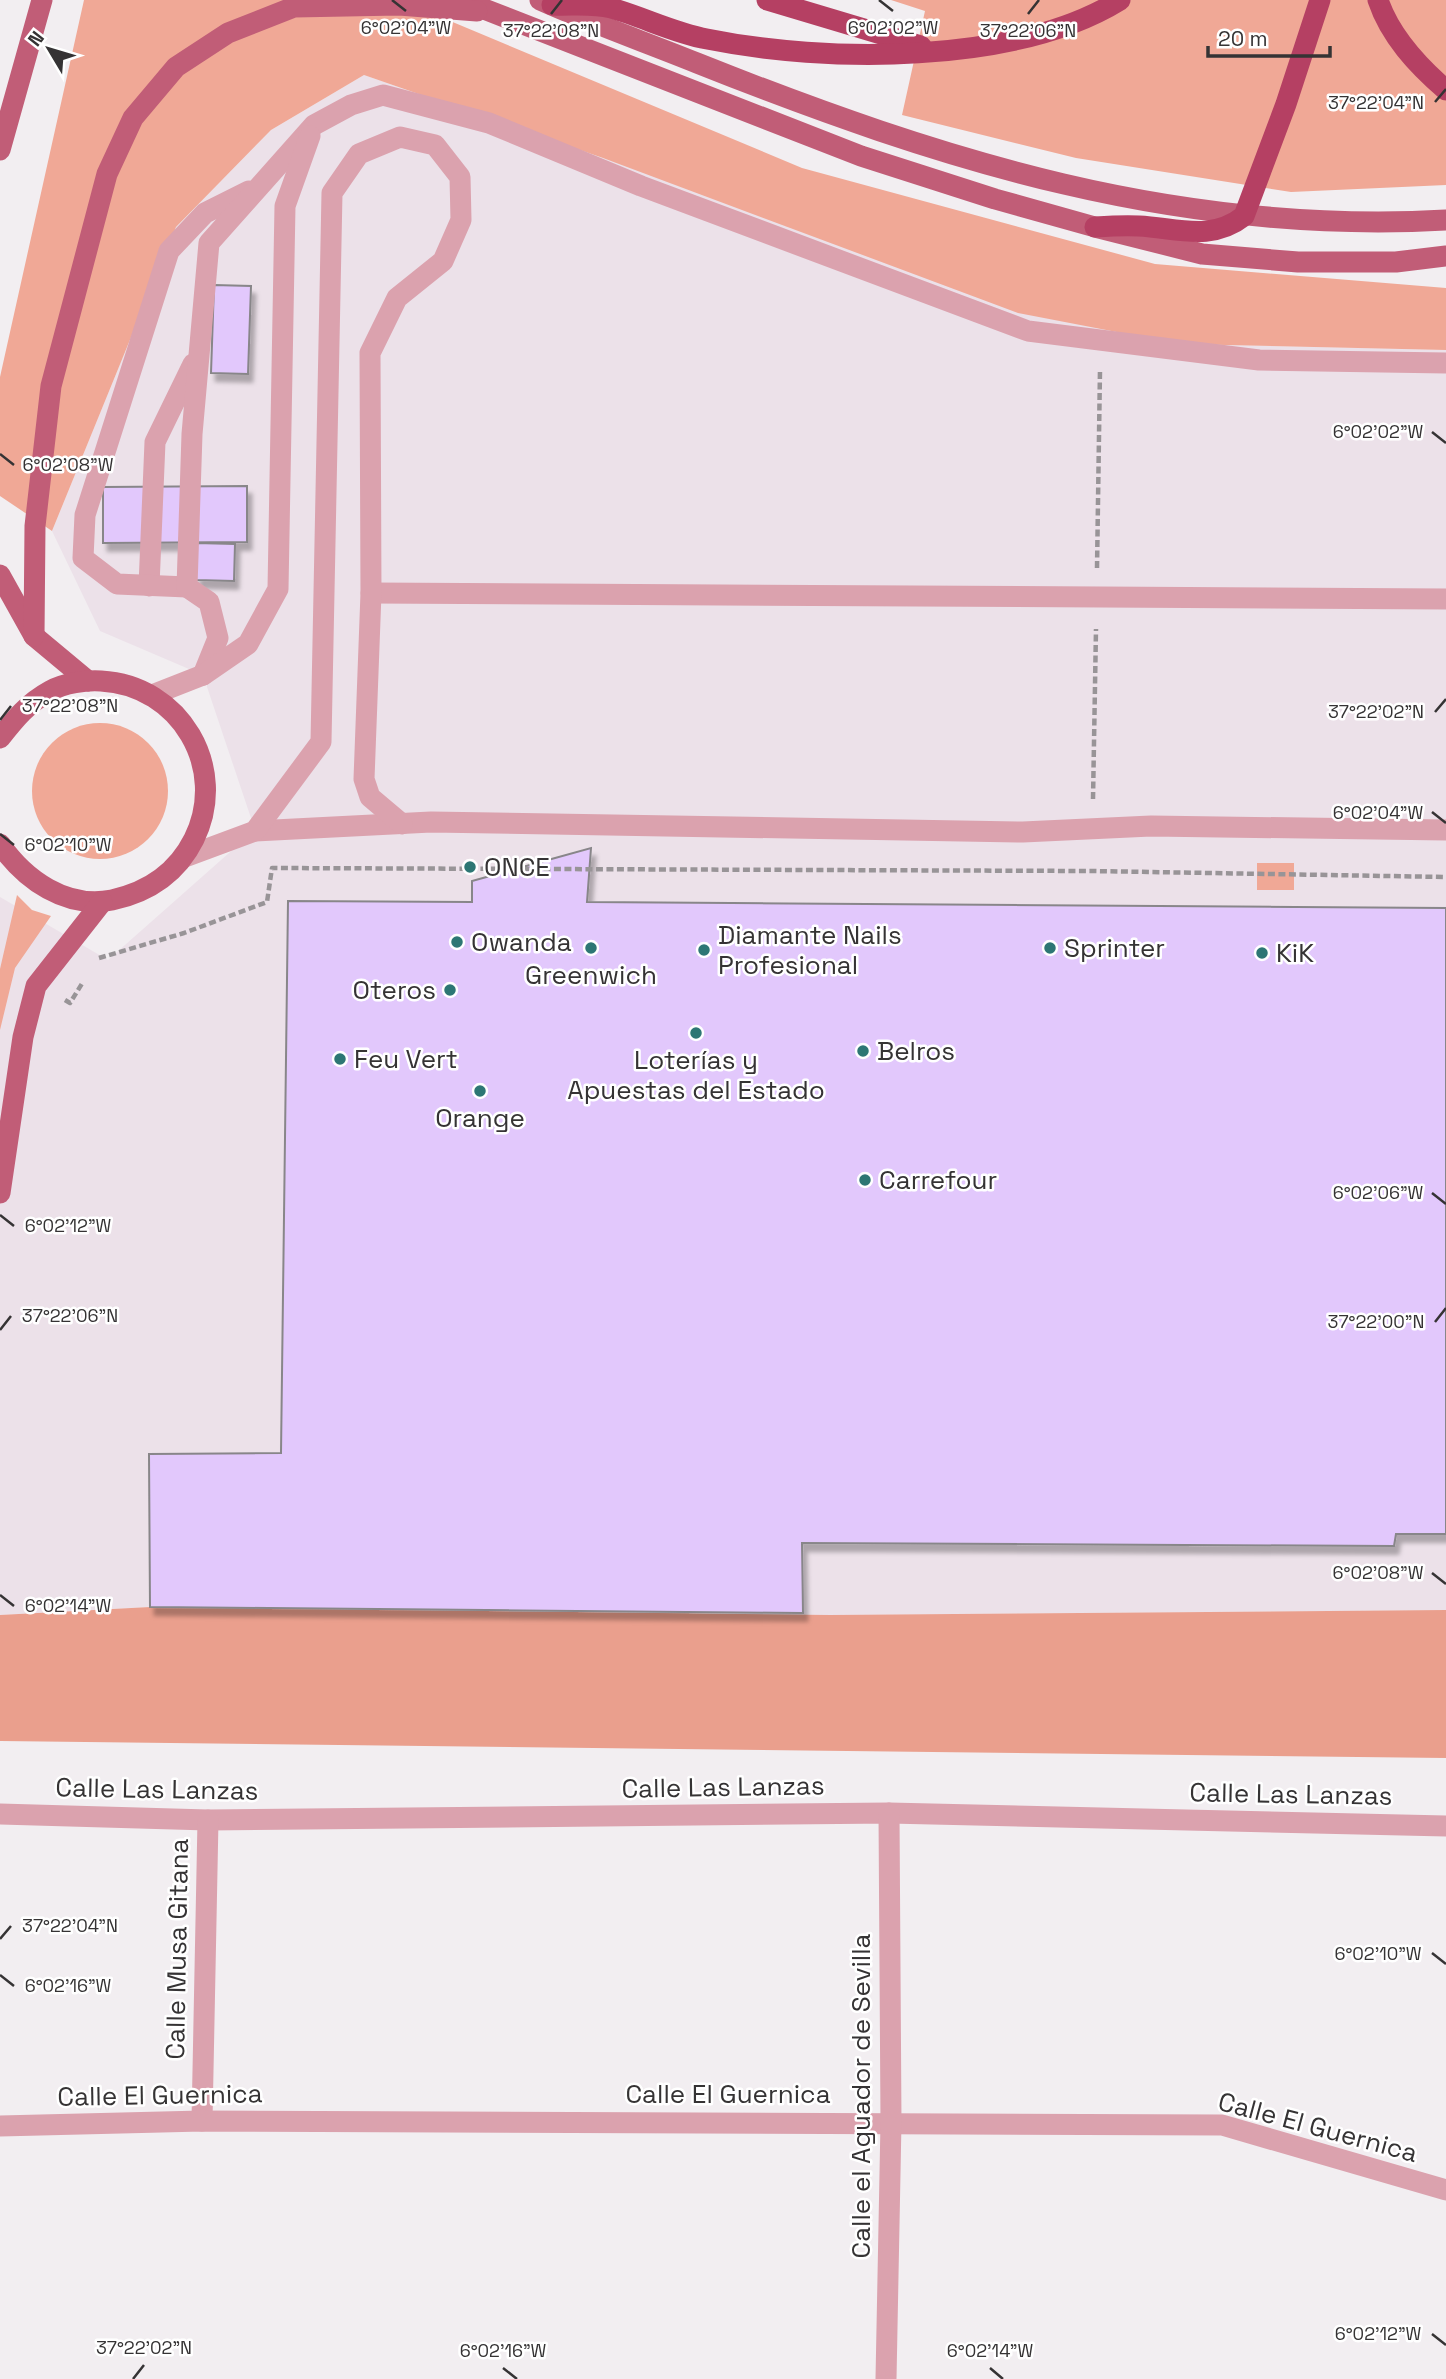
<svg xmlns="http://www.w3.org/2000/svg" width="1446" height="2379" font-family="'Space Grotesk',sans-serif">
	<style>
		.built { fill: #ece1e9 }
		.green { fill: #f0a896 }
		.forest { fill: #ea9f8d }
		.building { fill: #e2c8fc; stroke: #888689; stroke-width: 2; filter: url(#shadow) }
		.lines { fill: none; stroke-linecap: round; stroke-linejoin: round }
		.path { stroke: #989497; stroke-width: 4.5; stroke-dasharray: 7 3.5; stroke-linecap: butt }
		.minor { stroke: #dba2ae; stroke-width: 21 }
		.major { stroke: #c15d77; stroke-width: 21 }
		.highway { stroke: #b54063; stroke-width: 21 }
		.ticks { fill: none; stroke: #353334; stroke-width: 2.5 }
		.poi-dot { fill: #2d7674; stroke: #fff; stroke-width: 2.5 }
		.labels { text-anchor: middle; stroke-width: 5; stroke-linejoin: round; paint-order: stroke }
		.poi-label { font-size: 26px; fill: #353334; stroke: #fff; text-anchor: start }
		.street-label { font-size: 26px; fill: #353334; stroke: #fff }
		.ticks-label { font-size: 18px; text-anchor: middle; fill: #353334; stroke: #fff; stroke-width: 5; stroke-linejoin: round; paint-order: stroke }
	</style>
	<defs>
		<filter id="shadow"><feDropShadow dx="4.5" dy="8" stdDeviation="2" flood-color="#0004"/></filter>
	</defs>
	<rect width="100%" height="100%" fill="#f2eef1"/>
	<path class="built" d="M364,75L603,158L1179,344L1446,350V1610L830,1615L150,1607L0,1615V897L108,960L255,830L203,675L100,631L52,531L176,227L271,130Z"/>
	<g class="green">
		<path d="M84,0H400L802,168L1155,264L1446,288V350L1179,344L1018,313L603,158L364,75L271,130L176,227L52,531L0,496V377Z"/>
		<path d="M891,0H1446V185L1291,192L1076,158L902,115L925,11Z"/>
		<circle cx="100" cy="791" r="68"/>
		<rect x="1257" y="863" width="37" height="27"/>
		<path d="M17,895L32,910L51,916L15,968L0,1030V969Z"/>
	</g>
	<path class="forest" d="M150,1607L830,1615L1446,1610V1758L0,1741V1615Z"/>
	<g class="building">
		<path d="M214,285L251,286L248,374L211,373Z"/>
		<path d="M247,486V542L103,543V487Z"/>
		<path d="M196,543L235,544L234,581L196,580Z"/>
		<path d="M591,848L587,902L1446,908V1534H1396L1394,1546L802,1543L803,1613L150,1607L149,1454L281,1453L288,901L472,902V881Z"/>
	</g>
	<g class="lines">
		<g class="path">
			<path d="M1097,568L1100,370"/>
			<path d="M1093,799L1096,629"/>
			<path d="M99,958L184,933L267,902L272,868L1092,871L1446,877"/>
			<path d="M65,1000L70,1003L83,982"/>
		</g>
		<g class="minor">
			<path d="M149,586L155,442L193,364"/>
			<path d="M187,587L117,584L83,558L85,515L169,251L205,213L249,191"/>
			<path d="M371,593L1446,599"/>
			<path d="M203,675L218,638L209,602L187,587L192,434L209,243L314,125L351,105L383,95L489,123L641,186L1028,331L1259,360L1446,363"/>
			<path d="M152,695L203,675L248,644L278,589L285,206L310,136"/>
			<path d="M255,831L431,822L1023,832L1151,826L1446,830"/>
			<path d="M185,857L255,831L321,742L332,193L359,154L400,137L435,145L460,177L461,220L443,261L397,298L370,353L371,593L364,779L370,797L402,824"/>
			<path d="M0,1814L208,1820L889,1813L1446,1826"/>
			<path d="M202,2121L208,1820"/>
			<path d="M0,2126L202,2121L1222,2125L1446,2190"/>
			<path d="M886,2379L891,2122L889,1813"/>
		</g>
		<g class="major">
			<path d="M461,0L861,156L995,199L1095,227L1202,254L1298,262H1396L1446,256"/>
			<path d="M540,0C591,23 645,42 697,63C943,161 1178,235 1446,220"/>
			<path d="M0,150L42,0"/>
			<path d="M0,575L34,636L88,681"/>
			<path d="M34,636L35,526L51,386L107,174L133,118L176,67L228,33L294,7L399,5L477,11"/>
			<path d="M0,738C15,719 28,703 50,691C64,683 86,680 101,681C180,685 229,768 194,839C177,873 149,892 112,900C66,909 25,880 0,844"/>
			<path d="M0,1193L23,1037L36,986L102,902"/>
		</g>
		<g class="highway">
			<path d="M767,0L921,46"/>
			<path d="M1378,0C1390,36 1417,65 1446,90"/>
			<path d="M552,5C570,6 593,3 611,8C643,17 674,33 707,39C825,63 1015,65 1120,0"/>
			<path d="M1095,227C1110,226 1125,225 1139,226C1177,228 1211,242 1244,216L1286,104L1320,0"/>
		</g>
	</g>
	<path class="ticks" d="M392,0L406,11M879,0L893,11M551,14L562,0M1028,14L1039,0M1435,102L1446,89M1432,432L1446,443M0,454L14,465M1435,712L1446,699M0,720L11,706M1432,812L1446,823M0,834L14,845M1432,1193L1446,1204M0,1215L14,1226M1435,1322L1446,1308M0,1330L11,1316M1432,1573L1446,1584M0,1595L14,1606M0,1939L11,1926M1432,1953L1446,1964M0,1975L14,1986M1432,2334L1446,2345M503,2368L517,2379M990,2368L1003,2379M133,2379L144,2365"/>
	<g class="poi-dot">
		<circle cx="470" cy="867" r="7"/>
		<circle cx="457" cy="942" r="7"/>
		<circle cx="591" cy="948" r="7"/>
		<circle cx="1050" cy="948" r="7"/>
		<circle cx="704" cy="950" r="7"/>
		<circle cx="1262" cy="953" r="7"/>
		<circle cx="450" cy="990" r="7"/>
		<circle cx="696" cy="1033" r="7"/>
		<circle cx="863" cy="1051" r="7"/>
		<circle cx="340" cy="1059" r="7"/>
		<circle cx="480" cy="1091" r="7"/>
		<circle cx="865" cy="1180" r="7"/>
	</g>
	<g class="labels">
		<g class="poi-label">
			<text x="484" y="876">ONCE</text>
			<text x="718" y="944">Diamante Nails<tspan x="718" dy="30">Profesional</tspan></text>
			<text x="471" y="951">Owanda</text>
			<text x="1064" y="957">Sprinter</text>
			<text x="1276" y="962">KiK</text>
			<text x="591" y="984" text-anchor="middle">Greenwich</text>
			<text x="436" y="999" text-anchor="end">Oteros</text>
			<text x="877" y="1060">Belros</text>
			<text x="354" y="1068">Feu Vert</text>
			<text x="696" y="1069" text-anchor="middle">Loterías y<tspan x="696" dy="30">Apuestas del Estado</tspan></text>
			<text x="480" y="1127" text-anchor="middle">Orange</text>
			<text x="879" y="1189">Carrefour</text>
		</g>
		<g class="street-label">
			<text transform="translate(723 1787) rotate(-1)" y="9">Calle Las Lanzas</text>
			<text transform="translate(157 1789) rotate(1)" y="9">Calle Las Lanzas</text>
			<text transform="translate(1291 1794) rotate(1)" y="9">Calle Las Lanzas</text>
			<text transform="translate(177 1949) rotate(-89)" y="9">Calle Musa Gitana</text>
			<text x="728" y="2103">Calle El Guernica</text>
			<text transform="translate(160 2095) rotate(-1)" y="9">Calle El Guernica</text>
			<text transform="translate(861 2096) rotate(-90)" y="9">Calle el Aguador de Sevilla</text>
			<text transform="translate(1318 2127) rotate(15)" y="9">Calle El Guernica</text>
		</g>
	</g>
	<g class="ticks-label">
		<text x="406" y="34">6°02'04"W</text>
		<text x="893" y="34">6°02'02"W</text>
		<text x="551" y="37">37°22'08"N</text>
		<text x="1028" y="37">37°22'06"N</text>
		<text x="1376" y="109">37°22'04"N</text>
		<text x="1378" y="438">6°02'02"W</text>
		<text x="68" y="471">6°02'08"W</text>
		<text x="70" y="712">37°22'08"N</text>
		<text x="1376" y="718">37°22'02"N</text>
		<text x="1378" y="819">6°02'04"W</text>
		<text x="68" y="851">6°02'10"W</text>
		<text x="1378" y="1199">6°02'06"W</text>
		<text x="68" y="1232">6°02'12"W</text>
		<text x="70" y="1322">37°22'06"N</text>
		<text x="1376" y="1328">37°22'00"N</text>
		<text x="1378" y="1579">6°02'08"W</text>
		<text x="68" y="1612">6°02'14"W</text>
		<text x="70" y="1932">37°22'04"N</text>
		<text x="1378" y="1960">6°02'10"W</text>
		<text x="68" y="1992">6°02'16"W</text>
		<text x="1378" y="2340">6°02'12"W</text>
		<text x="144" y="2354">37°22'02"N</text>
		<text x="503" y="2357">6°02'16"W</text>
		<text x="990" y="2357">6°02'14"W</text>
	</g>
	<g transform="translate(49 49) rotate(308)" stroke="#ffffff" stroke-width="5" paint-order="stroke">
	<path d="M0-5L12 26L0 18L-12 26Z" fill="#353334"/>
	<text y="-10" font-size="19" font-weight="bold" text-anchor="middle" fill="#353334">N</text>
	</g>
	<path d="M1208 46v10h122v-10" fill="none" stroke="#353334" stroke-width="3.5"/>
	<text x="1218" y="46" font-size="21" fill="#353334" stroke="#ffffff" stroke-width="5" paint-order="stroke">20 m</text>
</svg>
